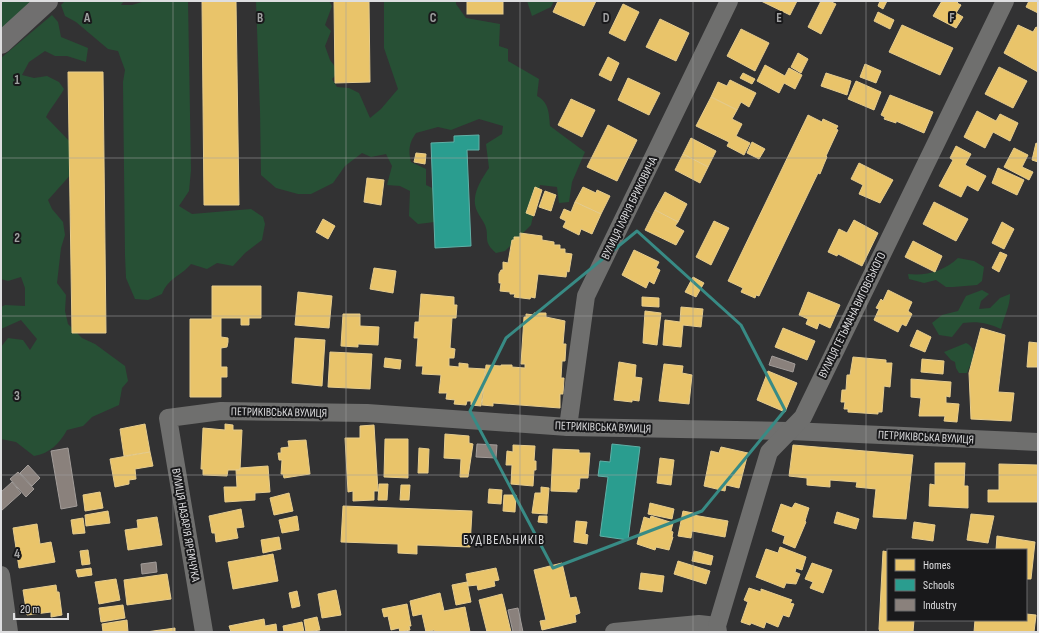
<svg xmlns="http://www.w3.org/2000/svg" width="1039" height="633" font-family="'Sofia Sans Condensed',sans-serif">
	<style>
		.green { fill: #275035 }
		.homes { fill: #e9c46a; stroke: #e6cc8d }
		.schools { fill: #2a9d8f; stroke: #60b0a7 }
		.industry { fill: #8a817c; stroke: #a39d9a }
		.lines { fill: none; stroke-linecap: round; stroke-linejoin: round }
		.minor { stroke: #6f6f6e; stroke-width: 18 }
		.primary { stroke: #706f6f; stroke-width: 22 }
		.marked { fill: none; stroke: #388b85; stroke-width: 3; stroke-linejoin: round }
		.grid { fill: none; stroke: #a2a2a3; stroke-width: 1; stroke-opacity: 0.55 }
		.labels { text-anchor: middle; stroke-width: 4; stroke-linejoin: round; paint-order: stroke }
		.street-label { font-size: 12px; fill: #dedee0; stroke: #19191b }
		.neighbourhood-label { font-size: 13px; letter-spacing: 1px; fill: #dedee0; stroke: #19191b }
		.grid-label { font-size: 13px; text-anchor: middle; font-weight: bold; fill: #a2a2a3; stroke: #19191b; stroke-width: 4; stroke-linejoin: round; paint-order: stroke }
	</style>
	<rect width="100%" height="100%" fill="#323233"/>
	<g class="green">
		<path d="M1,1H34L1,30Z"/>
		<path d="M65,1H124L121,5H132L145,1H188L191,170L189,191L179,206L192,214L251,209L263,217L265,224L262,240L245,253L233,266L217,263L207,269L191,264C180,277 169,277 162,294L148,300L135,299L126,278L125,255L123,82L125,70L118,51L108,49L76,22L65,16L61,5Z"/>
		<path d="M256,1H329L332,6L325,25L331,31L325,46L330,60L339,72L332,79L337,87L349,88L359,93L370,118L381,109L398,89L384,48V1H456V4L466,18L500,24L499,46L508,49V61L539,79L537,96C549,102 549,114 550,126L585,152L572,182L569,202L559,203L557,187L540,185L531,225L505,251L496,253C482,241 490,237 485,225C483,220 479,216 477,211C470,196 481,180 489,168L486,144L502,134L503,126L479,119L451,130L438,127L416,133C409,143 408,151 411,162L426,169V185L447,195L443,221L418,224L409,216L410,191L400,186L387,185L392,166L386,154L371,157L362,153L345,166L333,183L311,194H298L276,188L261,175L260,111Z"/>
		<path d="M527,1H554L551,7L532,16Z"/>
		<path d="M52,15L58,22L61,37L88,48L86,62L67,56H55L45,51L29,62L22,75L34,78L47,76L59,82L64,89C58,100 51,107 46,117L74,146L73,172L48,200L52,209L63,222L65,235L61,248L57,283L66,295L65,311L68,324L82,338L95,344L125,366L128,381L122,388L119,405L92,417L83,426L67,430C60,443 49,454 34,456L16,442L1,439V347L8,338L23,340L30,350L37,339L21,320L1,329V307L5,305L25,306V288L21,277L8,281L1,279V58Z"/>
		<path d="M958,258L974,261L984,267L982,281L977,285L953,287H946L936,280L924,283L909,279L908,274C927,276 944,271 958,258Z"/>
		<path d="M982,290L989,294L981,301L979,309L990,308L1000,298L1010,294C1010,307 1004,316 1001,329C988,323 978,321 963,323L952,337L939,335L932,323L942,315L958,311L966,296Z"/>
		<path d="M966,343C980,350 971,362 967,373H959L956,368L955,362L951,360L944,352Z"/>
	</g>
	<g class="homes">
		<path d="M202,1H236L239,205H204Z"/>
		<path d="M334,1H369L370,82L335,83Z"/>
		<rect x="467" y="1" width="36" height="13"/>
		<path d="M558,1H596L584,26L553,12Z"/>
		<path d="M761,1H797L790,15Z"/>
		<path d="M821,1H829L836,4L821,34L808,27Z"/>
		<path d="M880,1H887L883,9L878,6Z"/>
		<path d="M942,1H959L957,3L961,5L956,13L963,17L956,28L933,16Z"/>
		<path d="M1029,1H1038V13L1026,7Z"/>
		<path d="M623,4L639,12L625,41L609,33Z"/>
		<path d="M878,12L894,20L890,29L874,21Z"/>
		<path d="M660,19L689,33L676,61L646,47Z"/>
		<path d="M902,25L953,48L940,75L889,52Z"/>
		<path d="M1018,25L1033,32L1036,27L1038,28V72L1004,53Z"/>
		<path d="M741,29L769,43L755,71L727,56Z"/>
		<path d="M798,53L808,59L801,73L791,67Z"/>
		<path d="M608,57L619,63L611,81L599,75Z"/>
		<path d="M865,64L881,71L876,83L860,77Z"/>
		<path d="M765,65L785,76L789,68L802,75L795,89L784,83L779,93L757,81Z"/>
		<path d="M999,67L1027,81L1013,108L985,94Z"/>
		<path d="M68,72H103L106,333H72Z"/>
		<path d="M743,73L755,79L752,84L740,78Z"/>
		<path d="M826,73L851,81L847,95L821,86Z"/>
		<path d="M628,78L660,93L649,115L618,100Z"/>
		<path d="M730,80L756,93L749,107L741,102L737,110L711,97L718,82L727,86Z"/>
		<path d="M856,81L881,92L874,110L848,99Z"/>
		<path d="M890,95L933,112L924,133L896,121V123L884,119L885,117L881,115Z"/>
		<path d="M711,97L737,110L732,119L742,124L736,136L750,143L744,155L727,146L729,142L696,126Z"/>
		<path d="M571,99L595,110L582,137L558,125Z"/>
		<path d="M977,111L996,121L1000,114L1018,123L1010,141L993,132L985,148L964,137Z"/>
		<path d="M808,115L822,122L823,119L838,126L836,129L838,130L826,156L827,157L824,164L820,174L818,173L759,296L756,295L755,298L741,292L743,288L728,281Z"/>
		<path d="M608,125L637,140L617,181L587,167Z"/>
		<path d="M691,138L716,151L708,167L683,154Z"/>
		<path d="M752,142L765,149L759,159L747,153Z"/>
		<path d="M1036,143L1038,144V162L1032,160Z"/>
		<path d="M956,146L971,154L965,165L986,176L978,191L967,185L961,197L939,186L953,160L950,158Z"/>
		<path d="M1014,148L1028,155L1022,167L1033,172L1029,180L1004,167Z"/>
		<path d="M416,153L426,154L425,164L414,162Z"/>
		<path d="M683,154L708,167L700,183L675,170Z"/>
		<path d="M859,163L893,180L880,203L859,194L863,185L851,179Z"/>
		<path d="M998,168L1024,180L1017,195L992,183Z"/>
		<path d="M367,178L384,180L381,205L364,202Z"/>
		<path d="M535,187L542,190L534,216L526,213Z"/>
		<path d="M583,187L596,193L597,190L610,196L601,214L575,202Z"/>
		<path d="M545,191L556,195L551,211L539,207Z"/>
		<path d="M665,192L687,204L678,222L655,210Z"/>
		<path d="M575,202L601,214L592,234L581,229L579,235L563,227L566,221L560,218L564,209L571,212Z"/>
		<path d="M934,202L968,219L956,241L923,224Z"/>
		<path d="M655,210L678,222L675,226L684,231L676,245L645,230Z"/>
		<path d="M323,219L335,226L328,239L316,232Z"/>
		<path d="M854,220L878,233L862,266L838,254L837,256L828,252L839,229L847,233Z"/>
		<path d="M714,221L729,228L711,265L696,257Z"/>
		<path d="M1002,222L1014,229L1004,249L992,243Z"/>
		<path d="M520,233L542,236V240L554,242V245H560V249H565V253L572,254L569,272L567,271L566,277L538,274L535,298L531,297L530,299L514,297L515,294H510V292L500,291L501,283H499V274L501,270H503V262L508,263L512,240H514V237H520Z"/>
		<path d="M913,241L942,256L935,272L905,257Z"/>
		<path d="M634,250L659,262L656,268L660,270L654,284L649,281L646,288L622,275Z"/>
		<path d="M1000,252L1007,255L999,272L992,268Z"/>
		<path d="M374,268L396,271L393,293L370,289Z"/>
		<path d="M693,277L704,283L696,297L685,292Z"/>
		<path d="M212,286H261V318H249V325H241V318H221V337L228,338V342L227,347L221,348V367H227V377H221V397H190V319H212Z"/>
		<path d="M888,290L912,302L908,311L912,314L906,326L902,324L898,332L874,320L879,309L876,308L881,299L883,301Z"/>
		<path d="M298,292L332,296L329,328L295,325Z"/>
		<path d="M808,292L840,305L830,328L819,323L817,329L806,324L808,319L799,315Z"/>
		<path d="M421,294L454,297V305H457L456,318H452L450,348L455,349L454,358H449V366L459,367V363L468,364V368L485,369L481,406L471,405V401H467L466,405L454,404L455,400L446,399L447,393H439L441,375L422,374L423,366H416L418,338H414L415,322H419Z"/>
		<path d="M642,297L659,298V307L642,306Z"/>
		<path d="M681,307L703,309L701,327L683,325L681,347L663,345L665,320L680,322Z"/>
		<path d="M645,311L661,313L657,345L643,343Z"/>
		<path d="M534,313H546V317L565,321L563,344H566L565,361H562L561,378H564L563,394H560V408L493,403V406L482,405L486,365L501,366V365H512V367L525,368V364H521L524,317H526V314L534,315Z"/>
		<path d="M343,314H360V326L379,327L378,345L358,344V347L341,346Z"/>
		<path d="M783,328L815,341L807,360L775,347Z"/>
		<path d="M981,328L1005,335L998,392L1014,393L1011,421L971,419L969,373Z"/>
		<path d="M917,330L931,337L925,352L910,346Z"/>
		<path d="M295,338L325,340L322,386L292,383Z"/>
		<path d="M1029,342L1038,343V367H1027Z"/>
		<path d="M330,352L372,354L370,389L328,387Z"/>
		<path d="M853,357L886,360V363H892L890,387L884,386L882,412H878V414L848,412V409H844L845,402H841L842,390H846L847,375H850Z"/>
		<path d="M385,358L401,360L400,369L384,367Z"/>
		<path d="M922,359L944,361L943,374L921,372Z"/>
		<path d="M619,362L636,365L635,377L642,378L639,401L632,400V402L614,400Z"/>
		<path d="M664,364L683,366L682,373L692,375L689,404L659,401Z"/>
		<path d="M768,371L797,383L785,412L757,400Z"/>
		<path d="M911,379L951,382L950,397L946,396V403L959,404L957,422L944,421L945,416H919L921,398L911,397Z"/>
		<path d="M145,424L150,452L124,456L120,429Z"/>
		<path d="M225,424L233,425V430H242L240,470H228L227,476L203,475V469H201L203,428L225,430Z"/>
		<path d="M374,425L378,491H374V500L353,501V491L348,492L345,438H360V426Z"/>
		<path d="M445,434L469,436V443L473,444L468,477H460L461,459L444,458Z"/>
		<path d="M385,439H408V478L384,477Z"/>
		<path d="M306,440L310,474L284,478L283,474H281L282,460H279L278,453H281V448L289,447L288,441Z"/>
		<path d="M513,445L535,446L534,461H536V470H534L533,486L511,484L512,465H506L507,451L513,452Z"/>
		<path d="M793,445L913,455L906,519L873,517L876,489L856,487L857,482L830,480V487L807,485V478L789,476Z"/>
		<path d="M721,447L748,453L739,488L726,485L725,491L704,486L711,451L719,453Z"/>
		<path d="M419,448L429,449L428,473H418Z"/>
		<path d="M553,449L579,450V453H590L588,478H580L579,489H577V492L551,491Z"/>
		<path d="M150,452L153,466L135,469L136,479L129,480V484L115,487L110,459Z"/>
		<path d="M660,458L674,460L671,485L657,483Z"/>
		<path d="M935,463H965L964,486H968V508L929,506L930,484L935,485Z"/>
		<path d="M999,464L1038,465V502H988V490H999Z"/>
		<path d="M268,466L270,492L255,493V500L225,502L224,487H237L236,470H240V468Z"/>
		<path d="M379,484H388L387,500H378Z"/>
		<path d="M401,485H410L409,500H400Z"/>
		<path d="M541,487L549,488L547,514L532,513L535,493H541Z"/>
		<path d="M489,489L502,490L501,504L488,503Z"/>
		<path d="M100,492L103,508L85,511L83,495Z"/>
		<path d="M289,493L293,511L274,515L270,498Z"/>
		<path d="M504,495H516L515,512L503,511Z"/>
		<path d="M650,503L674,509L672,519L648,514Z"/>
		<path d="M795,503L809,508L805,521L806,522L795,548L783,543L785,536L772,531L781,504L792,508Z"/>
		<path d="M343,506L472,511L470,547L417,545V554L398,553V544L341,542Z"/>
		<path d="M241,509L244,527L236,528L238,538L216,542L215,533H212L209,516Z"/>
		<path d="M108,511L110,523L86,526L85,515Z"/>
		<path d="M683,511L693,513V515L728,521L725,537L692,531L691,538L678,536Z"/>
		<path d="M837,512L859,519L856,529L834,523Z"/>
		<path d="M971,514L994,516L988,543L967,540Z"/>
		<path d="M297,516L299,530L282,533L279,520Z"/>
		<path d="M539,516H547V523L538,522Z"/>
		<path d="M651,516L673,523L671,531L673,532L672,537H673L669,550L656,547L655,550L637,544L644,517L650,519Z"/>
		<path d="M157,517L162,545L128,550L125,530L138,528L137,520Z"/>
		<path d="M83,518L85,533L73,534L71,520Z"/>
		<path d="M576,521L587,522L585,534L588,535L587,544L574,542Z"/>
		<path d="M914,522L935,525L933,541L912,538Z"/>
		<path d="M37,524L40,544L51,542L55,562L19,568L13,528Z"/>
		<path d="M997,536L1035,542L1031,579H1026V550H996Z"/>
		<path d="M279,537L281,549L263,553L261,540Z"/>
		<path d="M780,547L806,557L802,570L796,568L795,572L800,574L796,584L786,583L784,588L756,577L766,549L778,553Z"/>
		<path d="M88,550L90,564L82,565L80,551Z"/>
		<path d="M694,551L713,556L711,565L692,561Z"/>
		<path d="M883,551L888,552V620H914L913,632H880L879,629Z"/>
		<path d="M273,554L278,581L233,589L228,562Z"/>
		<path d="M678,561L710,571L706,584L674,574Z"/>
		<path d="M562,563L570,598L576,597L580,613L575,615L576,622L542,630L540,621L546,620L534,570Z"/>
		<path d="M812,563L832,570L823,593L810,588L813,582L805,579Z"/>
		<path d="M91,568L92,575L78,577L76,570Z"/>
		<path d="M496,568L499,580L494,581L495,586L478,590L477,585L468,586L466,574Z"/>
		<path d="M641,573L664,576L662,592L639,589Z"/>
		<path d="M167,574L171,599L127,605L124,580Z"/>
		<path d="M116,579L120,600L99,604L95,582Z"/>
		<path d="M467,582L471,602L456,605L452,585Z"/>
		<path d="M56,585L57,592H59L62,615L51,617V612L27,615L23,590Z"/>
		<path d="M749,588L761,592V589L792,600L790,603L794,604L789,617L783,615L778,627L766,622L764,628L751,623L750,625L741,622L748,602L744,600Z"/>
		<path d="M336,590L341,615L322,618L318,594Z"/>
		<path d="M297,591L300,606L292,608L289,593Z"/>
		<path d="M440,593L444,611L465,607L470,632H435L434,630L426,632L422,614L413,616L410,601Z"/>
		<path d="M502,594L511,632H487L479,600Z"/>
		<path d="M407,604L411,626H409L410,630L400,632L399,628L391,630L388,616L384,617L382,609Z"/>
		<path d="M123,605L125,618L101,622L99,608Z"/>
		<path d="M1026,614L1036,615L1034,632H974L975,620H1026Z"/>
		<path d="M317,617L320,630L306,632L304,620Z"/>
		<path d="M264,619L265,626L276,624L277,632H231L229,626Z"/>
		<path d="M127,620L128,632H103L102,624Z"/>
		<path d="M302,622L304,632H284L283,626Z"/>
		<path d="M175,628V632H146Z"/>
	</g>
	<g class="schools">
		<path d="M479,135V150H467L471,246L435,248L431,143L454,142V136Z"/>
		<path d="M612,444L640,447L628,540L600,536L608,477L598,476L600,461L610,462Z"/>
	</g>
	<g class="industry">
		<path d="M772,356L795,364L793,372L769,365Z"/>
		<path d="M477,444L497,445L496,458L476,457Z"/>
		<path d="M68,448L77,506L61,509L51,451Z"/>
		<path d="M28,465L40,478L32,486L20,473Z"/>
		<path d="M18,472L34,489L26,497L10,479Z"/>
		<path d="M12,482L21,493L1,511V492Z"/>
		<path d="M156,562L157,572L142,574L141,564Z"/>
		<path d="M518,608L523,632H513L508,610Z"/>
	</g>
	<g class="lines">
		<g class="minor">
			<path d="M568,427L586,296L729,1"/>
			<path d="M1,575L9,632"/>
			<path d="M204,632L168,418L221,411L367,413L568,427L790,431L1038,442"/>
			<path d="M614,632L699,624L717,626"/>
			<path d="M718,632L717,626L769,452L803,417L1005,1"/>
		</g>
		<path class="primary" d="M1,43L47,1"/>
	</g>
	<path class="marked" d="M637,231L741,325L785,410L702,511L553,568L470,411L506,338Z"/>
	<path class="grid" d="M173,1V632M346,1V632M520,1V632M693,1V632M866,1V632M1,158H1038M1,316H1038M1,475H1038"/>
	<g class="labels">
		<g class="street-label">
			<text transform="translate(629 208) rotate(-64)" y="4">ВУЛИЦЯ ІЛЯРІЯ БРИКОВИЧА</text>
			<text transform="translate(852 315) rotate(-64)" y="4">ВУЛИЦЯ ГЕТЬМАНА ВИГОВСЬКОГО</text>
			<text transform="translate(279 412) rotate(1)" y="4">ПЕТРИКІВСЬКА ВУЛИЦЯ</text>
			<text transform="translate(603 427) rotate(2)" y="4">ПЕТРИКІВСЬКА ВУЛИЦЯ</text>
			<text transform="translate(926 437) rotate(3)" y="4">ПЕТРИКІВСЬКА ВУЛИЦЯ</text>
			<text transform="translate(186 525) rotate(80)" y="4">ВУЛИЦЯ НАЗАРІЯ ЯРЕМЧУКА</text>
		</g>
		<g class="neighbourhood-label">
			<text x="504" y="544">БУДІВЕЛЬНИКІВ</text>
		</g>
	</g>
	<g class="grid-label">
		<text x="87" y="22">A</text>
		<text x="260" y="22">B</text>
		<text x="433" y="22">C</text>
		<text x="606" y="22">D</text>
		<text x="779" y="22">E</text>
		<text x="952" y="22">F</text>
		<text x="17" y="84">1</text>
		<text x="17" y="242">2</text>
		<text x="17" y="400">3</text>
		<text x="17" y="558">4</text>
	</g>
	<rect width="1039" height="633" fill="none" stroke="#dedee0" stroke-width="4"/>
	<rect x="887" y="549" width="140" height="72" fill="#19191b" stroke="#68686a"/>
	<rect x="895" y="559" width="20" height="12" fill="#e9c46a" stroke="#68686a"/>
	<text x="923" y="569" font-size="12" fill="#dedee0">Homes</text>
	<rect x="895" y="579" width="20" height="12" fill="#2a9d8f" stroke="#68686a"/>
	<text x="923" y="589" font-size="12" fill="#dedee0">Schools</text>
	<rect x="895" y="599" width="20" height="12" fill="#8a817c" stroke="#68686a"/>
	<text x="923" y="609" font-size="12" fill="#dedee0">Industry</text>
	<path d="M14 613v6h54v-6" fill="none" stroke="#dedee0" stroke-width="2"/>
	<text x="20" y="613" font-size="12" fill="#dedee0" stroke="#19191b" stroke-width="3" paint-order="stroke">20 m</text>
</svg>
